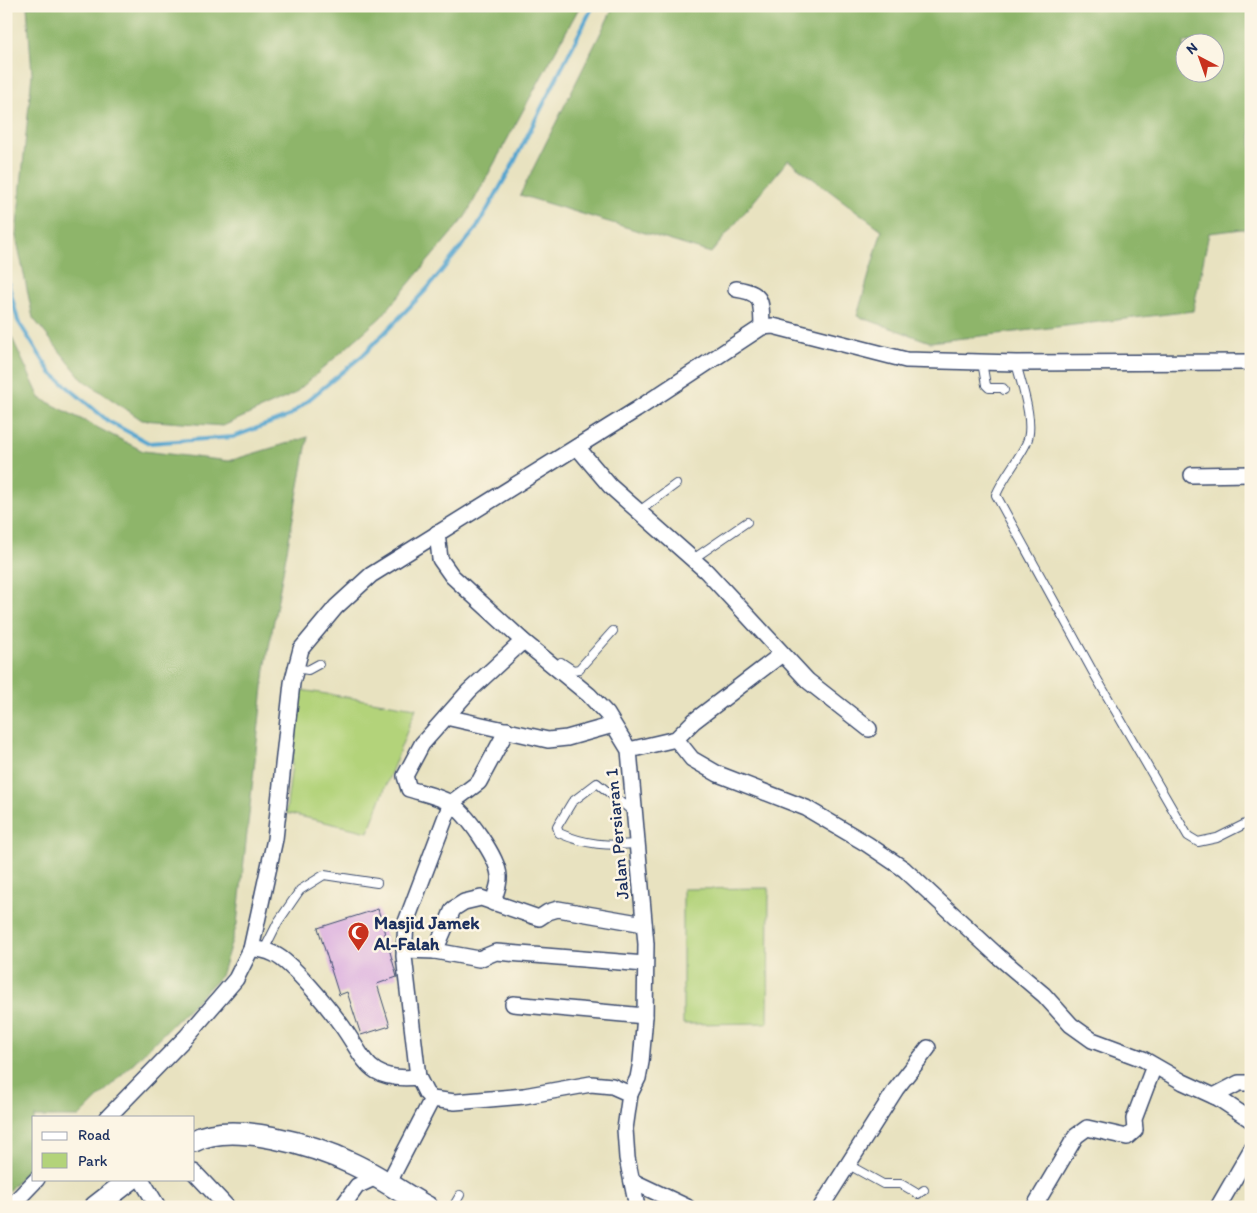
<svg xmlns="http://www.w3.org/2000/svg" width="1257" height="1213" font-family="Itim,sans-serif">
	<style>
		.green { fill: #b3d37a; stroke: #67816c }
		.forest { fill: #8eb56a; stroke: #547264; fill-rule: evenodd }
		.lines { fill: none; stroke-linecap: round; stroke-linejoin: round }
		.stream { stroke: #55a5cf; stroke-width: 4 }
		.building { fill: #d8a7df }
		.service-casing { stroke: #3a4a6d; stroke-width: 10 }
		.minor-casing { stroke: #3a4a6d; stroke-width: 18 }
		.secondary-casing { stroke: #3a4a6d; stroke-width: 24 }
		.service { stroke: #fff; stroke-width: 8 }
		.minor { stroke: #fff; stroke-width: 15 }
		.secondary { stroke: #fff; stroke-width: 21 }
		.labels { text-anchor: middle; stroke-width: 5; stroke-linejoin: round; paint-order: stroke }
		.street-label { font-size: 18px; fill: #1b2f5e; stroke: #fcf5e5 }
		.poi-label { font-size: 18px; font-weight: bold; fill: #1b2f5e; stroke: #fcf5e5; text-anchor: start }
	</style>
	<rect width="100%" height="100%" fill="#fcf5e5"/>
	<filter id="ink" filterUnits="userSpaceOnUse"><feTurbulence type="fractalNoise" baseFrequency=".02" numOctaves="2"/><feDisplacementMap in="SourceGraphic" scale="10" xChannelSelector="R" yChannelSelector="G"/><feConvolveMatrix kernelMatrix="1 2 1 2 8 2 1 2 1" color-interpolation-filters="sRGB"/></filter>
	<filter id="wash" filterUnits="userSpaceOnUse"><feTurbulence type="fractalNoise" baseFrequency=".0096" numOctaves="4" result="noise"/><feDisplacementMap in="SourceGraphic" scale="20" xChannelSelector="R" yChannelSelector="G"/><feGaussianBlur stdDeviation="1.12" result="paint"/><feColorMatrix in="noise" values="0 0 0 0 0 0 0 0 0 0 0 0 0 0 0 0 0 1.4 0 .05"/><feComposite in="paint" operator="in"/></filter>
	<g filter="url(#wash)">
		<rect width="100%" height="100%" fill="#e8e2c0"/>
		<g class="green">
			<path d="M301,690L416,708L368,832L286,813Z"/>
			<path d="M769,888L768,1023L683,1024V889Z"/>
		</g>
		<g class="forest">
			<path d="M27,6H580L465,217L381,317L294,394L223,426L142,420L83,380L33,318L16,236L32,74Z"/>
			<path d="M614,6H1251V228L1209,233L1193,311L930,342L857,316L882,230L788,160L711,253L520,195ZM1184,42H1214V72H1184Z"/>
			<path d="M6,325L40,398L143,451L229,461L308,437L265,669L237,924L221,976L79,1117H34V1162L6,1194Z"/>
		</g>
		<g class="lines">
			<g class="stream">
				<path d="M6,25L7,6"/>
				<path d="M6,274L18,321L51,373L108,421L149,443L233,437L289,416L363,355L426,290L476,229L511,168L593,6"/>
			</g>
		</g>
		<g id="blocks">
			<path class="building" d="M378,909L397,977L377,984L390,1026L361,1035L347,992L339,995L318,928Z"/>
		</g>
	</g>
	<g filter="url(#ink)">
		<use href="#blocks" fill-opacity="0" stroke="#3a4a6d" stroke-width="1"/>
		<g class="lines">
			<defs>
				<g id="service">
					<path d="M982,362L986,385L989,388H1003L1004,390"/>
					<path d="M1016,363C1021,383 1036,425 1026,444C1017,462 1004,476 996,495L1093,672L1188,836L1198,842L1217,838L1251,821"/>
					<path d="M638,512L676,484"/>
					<path d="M693,559L747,522"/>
					<path d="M561,662L573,670L579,669L613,631"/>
					<path d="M295,668L308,670L319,664"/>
					<path d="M633,812L597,783L572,802L557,827L559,833C586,845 608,846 637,844"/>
					<path d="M264,950L278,922L300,890L324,875L377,883"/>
					<path d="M847,1164L883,1184H901L918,1194L924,1190"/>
					<path d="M453,1207L460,1195"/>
				</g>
				<g id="minor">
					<path d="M736,289C764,293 761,302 762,327"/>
					<path d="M577,447L610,486L706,571L808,681L869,729"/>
					<path d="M1192,475L1251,474"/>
					<path d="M437,533L440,559L452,576L523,641L589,695L607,714L629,750L646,944L645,1016L641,1062L638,1078L630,1094L625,1129L627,1158L637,1207"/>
					<path d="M446,717L548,740L567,738L613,725"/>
					<path d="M676,739L692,759L718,774L806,808L867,844L904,869L999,957L1044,995L1071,1025L1092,1040L1143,1059L1183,1082L1218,1098L1251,1120"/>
					<path d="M629,750L676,739L694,721L782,654"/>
					<path d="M493,903C495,894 500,884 499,876C498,858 466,812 450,803C438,796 422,793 409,789L405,776L422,744L446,717L469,691L523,641"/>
					<path d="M251,949C259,949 266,950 274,954C293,963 329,1008 342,1026C367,1061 367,1082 418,1077L426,1093L432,1099L455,1102L524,1096L591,1084L612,1086L630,1094"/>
					<path d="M404,950L435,951L479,959L496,952L645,964"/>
					<path d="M435,951L453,909L464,902L481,898L539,918L548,912L558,909L644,924"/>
					<path d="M513,1004L645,1016"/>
					<path d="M418,1077L404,956L406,922L451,803L479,782L507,730"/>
					<path d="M1214,1096L1239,1083H1251"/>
					<path d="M108,1117L187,1036L236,979L251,949L275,839L292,683L301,649L336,607L371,575L636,410L762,327L773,326L906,360L1016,363L1251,362"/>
					<path d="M194,1172L227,1207"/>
					<path d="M141,1179L158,1207"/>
					<path d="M632,1181L687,1207"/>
					<path d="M388,1184L432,1099"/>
					<path d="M10,1207L37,1179"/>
					<path d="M342,1207L357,1186L376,1177"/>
					<path d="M821,1207L896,1089L928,1048"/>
					<path d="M1034,1207L1076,1136L1087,1128L1127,1137L1135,1130L1134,1119L1154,1066"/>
					<path d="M1218,1207L1251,1150"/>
				</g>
				<g id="secondary">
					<path d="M194,1141C233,1120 316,1146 353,1164C379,1176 402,1193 427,1207"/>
					<path d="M95,1207L131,1179"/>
				</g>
			</defs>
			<use href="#service" class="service-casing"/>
			<use href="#minor" class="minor-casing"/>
			<use href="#secondary" class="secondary-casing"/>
			<use href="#service" class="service"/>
			<use href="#minor" class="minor"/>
			<use href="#secondary" class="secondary"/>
		</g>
	</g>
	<defs>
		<symbol id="mosque-pin" viewBox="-11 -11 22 30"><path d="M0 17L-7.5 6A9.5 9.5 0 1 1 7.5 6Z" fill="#c8321e" stroke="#fcf5e5"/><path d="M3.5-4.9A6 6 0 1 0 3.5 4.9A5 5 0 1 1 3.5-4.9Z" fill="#fff"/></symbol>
	</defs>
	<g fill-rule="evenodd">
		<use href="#mosque-pin" x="346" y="920" width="25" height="34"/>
	</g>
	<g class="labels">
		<g class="street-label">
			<text transform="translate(617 834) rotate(-95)" y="6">Jalan Persiaran 1</text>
		</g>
		<g class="poi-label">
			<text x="374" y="929">Masjid Jamek<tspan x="374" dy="21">Al-Falah</tspan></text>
		</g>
	</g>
	<rect width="1257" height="1213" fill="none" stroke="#fcf5e5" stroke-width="25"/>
	<rect x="32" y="1116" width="162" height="65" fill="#fcf5e5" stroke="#a2a6af"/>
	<rect x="42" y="1132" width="25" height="8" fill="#ffffff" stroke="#a2a6af"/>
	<text x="78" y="1140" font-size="15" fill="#1b2f5e">Road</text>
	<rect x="42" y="1153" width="25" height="15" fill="#b3d37a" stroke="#a2a6af"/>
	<text x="78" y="1166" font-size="15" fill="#1b2f5e">Park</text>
	<g transform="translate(1200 58) rotate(319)"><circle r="24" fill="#fcf5e5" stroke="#a2a6af"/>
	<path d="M0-4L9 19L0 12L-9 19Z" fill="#c8321e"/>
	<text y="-8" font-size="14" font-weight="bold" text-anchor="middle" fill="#1b2f5e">N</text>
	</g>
</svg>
